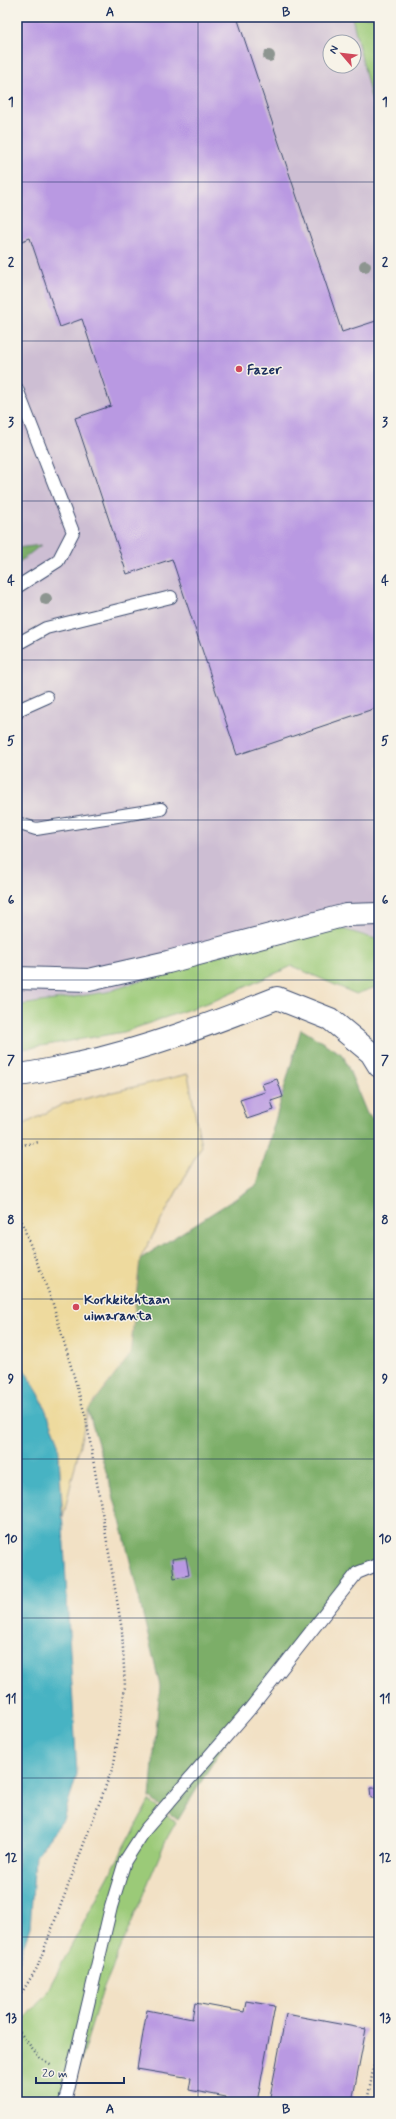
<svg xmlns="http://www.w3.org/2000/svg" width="396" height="2119" font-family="Mynerve,sans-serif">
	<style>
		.industrial { fill: #cdbed3; fill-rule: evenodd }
		.green { fill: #9bca78; stroke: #5b7c6b }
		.forest { fill: #7cae68; stroke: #4c6e63 }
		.sand { fill: #eeda9e; stroke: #84847e }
		.water { fill: #46b3c3; stroke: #307190 }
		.building { fill: #b999e2 }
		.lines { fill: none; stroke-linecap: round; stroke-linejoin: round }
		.lane-casing { stroke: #3b4a6d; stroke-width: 14 }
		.street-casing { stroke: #3b4a6d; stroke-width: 24 }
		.path { stroke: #3b4a6d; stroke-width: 2.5; stroke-dasharray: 1 3; stroke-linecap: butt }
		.lane { stroke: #fff; stroke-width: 12 }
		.street { stroke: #fff; stroke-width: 22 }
		.tree { fill: #8d9590 }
		.grid { fill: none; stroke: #1b2f5e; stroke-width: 1; stroke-opacity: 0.55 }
		.poi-dot { fill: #d1495b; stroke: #f7f3e8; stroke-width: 1.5 }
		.labels { text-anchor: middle; stroke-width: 3; stroke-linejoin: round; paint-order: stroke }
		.poi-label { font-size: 14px; font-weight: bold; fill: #1b2f5e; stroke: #f7f3e8; text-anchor: start }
		.neatline { fill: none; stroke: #1b2f5e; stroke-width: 1.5 }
		.grid-label { font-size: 13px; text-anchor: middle; font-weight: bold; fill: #1b2f5e }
	</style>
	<rect width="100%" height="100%" fill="#f7f3e8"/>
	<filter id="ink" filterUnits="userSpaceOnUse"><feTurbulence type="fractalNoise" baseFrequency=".025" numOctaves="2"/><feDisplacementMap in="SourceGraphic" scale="8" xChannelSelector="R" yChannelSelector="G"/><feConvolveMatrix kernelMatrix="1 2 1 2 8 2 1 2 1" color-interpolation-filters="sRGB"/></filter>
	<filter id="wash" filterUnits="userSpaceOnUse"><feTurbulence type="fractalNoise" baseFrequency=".012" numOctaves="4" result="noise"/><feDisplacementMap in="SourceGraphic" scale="16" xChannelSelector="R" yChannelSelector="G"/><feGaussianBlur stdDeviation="0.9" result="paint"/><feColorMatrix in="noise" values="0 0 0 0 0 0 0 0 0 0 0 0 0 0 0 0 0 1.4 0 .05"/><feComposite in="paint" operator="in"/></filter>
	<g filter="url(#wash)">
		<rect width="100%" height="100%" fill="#f2e1c5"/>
		<path class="industrial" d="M17,17H352L379,131V940L336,927L199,963L107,992L20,1005L17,1003V564L40,546L17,548ZM330,42H354V66H330Z"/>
		<g class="green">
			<path d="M352,17H379V131Z"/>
			<path d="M336,927L379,940V986L356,994L292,966L221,998L124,1032L17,1050V1003L21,1005L107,992L254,944Z"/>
			<path d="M149,1801L176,1822L166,1840L101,1995L68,2102H17V2024L25,2019L45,1995Z"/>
		</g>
		<g class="forest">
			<path d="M41,545L17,564V548Z"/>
			<path d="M301,1029L343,1055L367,1114L379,1124V1561L354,1571L246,1708L178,1820L150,1798L160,1686L120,1519L88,1410L130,1355L140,1259L257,1185Z"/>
		</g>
		<path class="sand" d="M188,1074L201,1147L140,1259L130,1355L88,1410L63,1518L58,1440L39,1394L17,1358V1128L63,1104Z"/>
		<path class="water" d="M17,1358L39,1394L58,1440L77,1774L63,1820L35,1857L30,1927L17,1965Z"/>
		<g id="blocks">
			<g class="building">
				<path d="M17,17H237L342,332L379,320V707L237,755L172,559L127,574L75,418L111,406L82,319L60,327L30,238L17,243Z"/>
				<path d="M277,1079L283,1097L271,1101L274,1110L247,1119L240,1100L265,1092L262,1084Z"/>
				<path d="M186,1557L189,1575L174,1578L172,1559Z"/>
				<path d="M370,1788H379V1798H371Z"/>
				<path d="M246,2001L275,2006L257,2102H225L226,2097L189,2090L191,2078L137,2069L147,2010L192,2019L195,2003L244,2012Z"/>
				<path d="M286,2014L366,2029L352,2102H269Z"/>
			</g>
		</g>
	</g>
	<g filter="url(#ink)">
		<use href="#blocks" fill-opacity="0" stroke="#3b4a6d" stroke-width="1"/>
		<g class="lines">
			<defs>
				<g id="lane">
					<path d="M17,389L73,532L58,561L17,587"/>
					<path d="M17,644L46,628L171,597"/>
					<path d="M17,713L20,709L47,697"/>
					<path d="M17,823L36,829L161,809"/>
					<path d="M65,2102L111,1907L125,1861L145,1830L249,1710L357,1573L379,1564"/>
				</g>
				<g id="street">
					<path d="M17,978L89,980L168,962L346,915L379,914"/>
					<path d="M17,1075C37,1073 57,1068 77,1064C145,1049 211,1024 277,998L330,1019L371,1053L379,1066"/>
				</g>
			</defs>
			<use href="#lane" class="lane-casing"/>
			<use href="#street" class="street-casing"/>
			<g class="path">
				<path d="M17,1146L39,1142"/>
				<path d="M17,1210L53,1304L86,1418L122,1630L125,1687L114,1764L37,1968L17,2000"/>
				<path d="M17,2029L40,2058L52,2065"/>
				<path d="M367,2102L379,2039"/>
			</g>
			<use href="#lane" class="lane"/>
			<use href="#street" class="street"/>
		</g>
		<g class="tree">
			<circle cx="269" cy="56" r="6"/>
			<circle cx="365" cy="266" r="6"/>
			<circle cx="46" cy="599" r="6"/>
		</g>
	</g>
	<path class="grid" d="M198,17V2102M17,182H379M17,341H379M17,501H379M17,660H379M17,820H379M17,980H379M17,1139H379M17,1299H379M17,1459H379M17,1618H379M17,1778H379M17,1937H379"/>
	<g class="poi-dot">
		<circle cx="239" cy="369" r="4"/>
		<circle cx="76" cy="1307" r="4"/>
	</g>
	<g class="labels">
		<g class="poi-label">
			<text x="247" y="374">Fazer</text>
			<text x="84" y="1304">Korkkitehtaan<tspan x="84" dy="16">uimaranta</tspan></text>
		</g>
	</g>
	<rect width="396" height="2119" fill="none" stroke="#f7f3e8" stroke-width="44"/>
	<g transform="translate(342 54) rotate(298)"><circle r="19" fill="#f7f3e8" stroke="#9fa5b1"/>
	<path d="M0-3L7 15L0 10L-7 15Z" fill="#d1495b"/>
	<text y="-6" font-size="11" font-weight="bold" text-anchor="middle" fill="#1b2f5e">N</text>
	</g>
	<path d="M36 2077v6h88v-6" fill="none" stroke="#1b2f5e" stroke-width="2"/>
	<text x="42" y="2077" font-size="12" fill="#1b2f5e" stroke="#f7f3e8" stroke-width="3" paint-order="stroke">20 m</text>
	<rect x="22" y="22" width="352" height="2075" class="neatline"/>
	<g class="grid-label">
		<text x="110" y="16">A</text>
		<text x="286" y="16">B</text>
		<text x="11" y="106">1</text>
		<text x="385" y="106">1</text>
		<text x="11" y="266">2</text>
		<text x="385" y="266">2</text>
		<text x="11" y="426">3</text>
		<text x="385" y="426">3</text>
		<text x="11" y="585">4</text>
		<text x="385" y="585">4</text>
		<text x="11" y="745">5</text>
		<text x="385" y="745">5</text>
		<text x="11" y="904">6</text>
		<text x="385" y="904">6</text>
		<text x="11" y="1064">7</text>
		<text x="385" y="1064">7</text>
		<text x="11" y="1224">8</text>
		<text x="385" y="1224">8</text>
		<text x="11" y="1383">9</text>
		<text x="385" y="1383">9</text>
		<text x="11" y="1543">10</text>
		<text x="385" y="1543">10</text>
		<text x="11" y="1703">11</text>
		<text x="385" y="1703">11</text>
		<text x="11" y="1862">12</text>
		<text x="385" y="1862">12</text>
		<text x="11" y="2022">13</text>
		<text x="385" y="2022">13</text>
		<text x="110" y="2113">A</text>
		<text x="286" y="2113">B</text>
	</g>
</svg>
